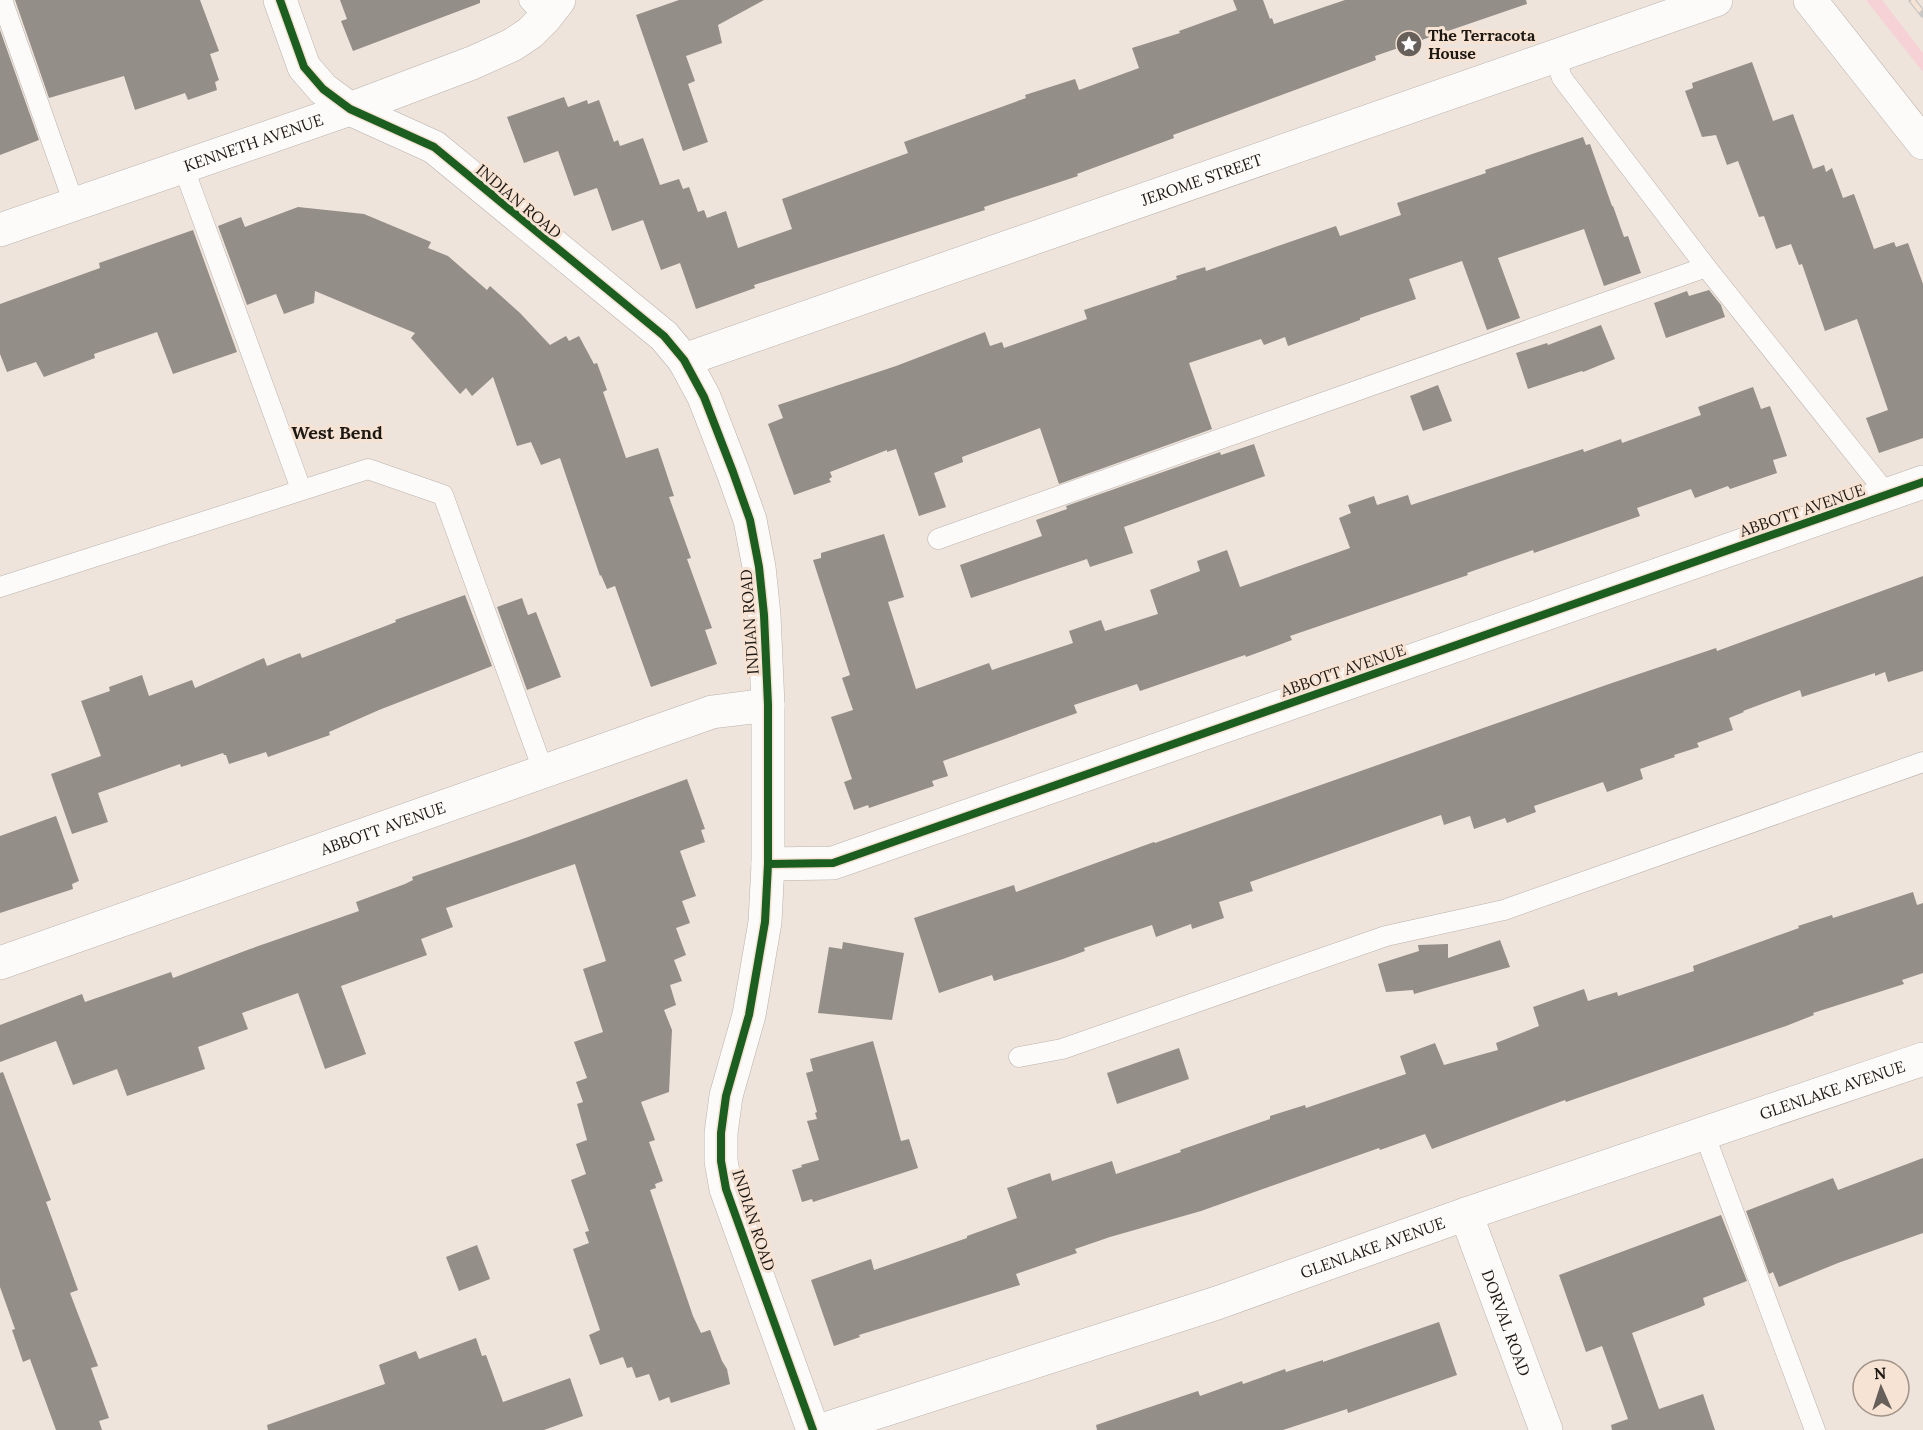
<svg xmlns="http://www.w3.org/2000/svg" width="1923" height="1430" font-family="Lora,serif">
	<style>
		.green { fill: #f6d2d6 }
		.building { fill: #938e87 }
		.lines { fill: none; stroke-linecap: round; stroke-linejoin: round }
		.lane-casing { stroke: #bab2ac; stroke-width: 21 }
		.street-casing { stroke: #bab2ac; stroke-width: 34 }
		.secondary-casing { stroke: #bab2ac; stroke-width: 34 }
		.lane { stroke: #fcfbfa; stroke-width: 20 }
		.street { stroke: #fcfbfa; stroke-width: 33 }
		.secondary { stroke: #fcfbfa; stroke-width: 33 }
		.rail-casing { stroke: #c9c7c5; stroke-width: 7 }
		.rail { stroke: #f6e3d4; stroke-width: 4.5; stroke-dasharray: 14; stroke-linecap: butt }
		.cycleway-casing { stroke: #f6e3d4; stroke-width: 11 }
		.cycleway { stroke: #1b5e20; stroke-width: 8 }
		.labels { text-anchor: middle; stroke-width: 6; stroke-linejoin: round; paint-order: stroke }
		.poi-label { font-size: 16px; font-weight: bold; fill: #1e1813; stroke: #f6e3d4; text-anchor: start }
		.street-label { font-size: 16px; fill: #1e1813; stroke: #f6e3d4 }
		.neighbourhood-label { font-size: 18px; font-weight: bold; fill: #1e1813; stroke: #f6e3d4 }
	</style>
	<rect width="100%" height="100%" fill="#eee4dc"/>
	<path class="green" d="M1866,0H1882L1923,53V72Z"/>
	<g class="building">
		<path d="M15,0H200L219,51L210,54L219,80L215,82L217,90L188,100L185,93L135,110L124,76L49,98Z"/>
		<path d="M340,0H480V3L353,51L341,21L347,19Z"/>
		<path d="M679,0H764L718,25L722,43L686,56L695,81L688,84L708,142L683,151L636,15Z"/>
		<path d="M1233,0H1263L1270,19L1272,18L1274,24L1345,0H1526L1527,4L1375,56L1376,60L1173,135L1174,138L1077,174L1078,176L984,207L985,210L754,285L755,288L696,309L680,263L661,270L643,220L612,231L597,188L574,196L558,151L524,163L507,117L564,97L568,107L587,100L588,104L599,100L614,142L618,140L620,146L643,138L660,185L679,179L683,189L689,187L698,212L704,210L707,218L726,211L738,248L792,229L782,199L908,153L904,142L1026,98L1025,95L1075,79L1079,90L1139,68L1132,48L1180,33L1179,31L1237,10Z"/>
		<path d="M0,30L39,140L0,155Z"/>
		<path d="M1752,62L1773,121L1793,114L1813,169L1824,165L1826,172L1832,168L1843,198L1854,194L1874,249L1894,242L1896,247L1908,243L1923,284V438L1879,453L1866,418L1888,410L1857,319L1825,331L1802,264L1799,265L1791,244L1776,249L1764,216L1759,217L1738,161L1727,165L1716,135L1702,137L1685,91L1693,88L1692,83Z"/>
		<path d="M1583,137L1586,145L1590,144L1612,206H1613L1624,237L1628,236L1641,273L1604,286L1584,229L1498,258L1520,318L1487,330L1462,261L1409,279L1416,299L1360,318V320L1288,346L1285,337L1264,345L1261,339L1189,363L1212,429L1059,484L1040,428L962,457L963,462L934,473L946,507L919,516L896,449L887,452V450L830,472L832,477L829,479L831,482L794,495L768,424L783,418L778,405L896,366L985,332L990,346L1002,342L1004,348L1087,319L1084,310L1177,279L1176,276L1205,267L1206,271L1336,226L1340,236L1401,215L1397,203L1486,173L1485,170Z"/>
		<path d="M298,207L364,214L431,242L428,248L448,256L487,290L490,286L520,313L550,345L566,336L569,341L579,336L594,364L597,363L607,390L603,392L626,458L658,448L674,496L669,497L691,558L687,559L712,628L705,630L717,664L651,687L615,586L607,589L601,575L600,576L560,458L541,465L531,442L517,446L493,377L472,396L466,388L460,394L411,338L415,333L315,291L314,303L284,314L276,294L247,305L218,226L241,217L245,227Z"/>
		<path d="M193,230L237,352L173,374L157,332L94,354L95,358L44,377L36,362L7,372L0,354V304L100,268L99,263Z"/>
		<path d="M1709,290L1721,305L1725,317L1666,338L1654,303L1687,291L1689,296Z"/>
		<path d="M1601,325L1615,359L1583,372L1582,371L1528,389L1516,353L1547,343L1548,345Z"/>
		<path d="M1438,385L1452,421L1423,431L1410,396Z"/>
		<path d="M1753,387L1761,409L1770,406L1787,456L1773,460L1777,473L1730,489L1728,486L1695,498L1691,489L1637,508L1640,516L1534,553L1533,550L1467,573L1468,575L1290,636L1292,640L1246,657L1245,655L1140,691L1137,684L1074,705L1077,713L943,761L948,776L932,781L934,786L869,808L868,805L854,810L844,782L852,779L831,717L853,710L842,678L850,675L813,560L821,558V553L884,534L904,597L888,602L916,689L989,663L992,670L1073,643L1069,631L1101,620L1105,631L1158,614L1150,590L1200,571L1197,561L1227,550L1240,587L1350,548L1339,518L1351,513L1348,505L1374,496L1377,505L1408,495L1411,505L1583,449L1584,452L1621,439L1622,443L1701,415L1698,407Z"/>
		<path d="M1254,444L1265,476L1124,527L1133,553L1090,567L1087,559L971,598L960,565L1042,536L1036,520L1067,509L1066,506L1220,452L1221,455Z"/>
		<path d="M1923,576V671L1888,682L1885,672L1875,676V673L1802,697L1800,690L1743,711L1744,712L1729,718L1733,730L1697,743L1699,747L1674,755L1675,757L1640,769L1643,779L1607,792L1603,782L1534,806L1536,812L1507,823L1505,818L1474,829L1470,816L1444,825L1441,815L1250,882L1253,891L1219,902L1224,918L1192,929L1191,924L1156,937L1152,925L1084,948L1085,951L1063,959L994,981L992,975L939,993L914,918L1014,885L1016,892L1154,842L1155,843L1609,684L1716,648L1717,651Z"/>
		<path d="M465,595L492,666L379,710L329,732L330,735L268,757L266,752L229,764L226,755H224L223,753L181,767L180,764L98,793L108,822L72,834L51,774L101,756L81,701L110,691L109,687L142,675L149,696L192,680L195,688L264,658L267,666L300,653L302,658L396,622L395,620Z"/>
		<path d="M522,598L528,615L536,612L561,677L527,690L497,607Z"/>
		<path d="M687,779L705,829L701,830L705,842L680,851L696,896L682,901L690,923L676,928L686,955L674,960L682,981L670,985L676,1005L664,1010L672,1030L669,1092L641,1102L655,1140L649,1142L663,1181L655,1184L656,1188L650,1190L693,1316L701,1333L710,1330L722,1361L727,1369L730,1384L671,1403L669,1397L659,1401L649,1374L636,1378L632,1367L627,1368L623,1357L600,1365L589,1335L600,1330L573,1249L589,1243L585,1232L589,1231L571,1180L586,1174L576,1144L587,1140L577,1104L583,1102L576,1082L587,1078L574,1042L603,1032L583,969L606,961L575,864L446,908L453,927L421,939L427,955L341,986L366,1054L325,1069L298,993L242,1013L248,1029L198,1047L205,1069L127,1096L117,1069L73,1085L56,1041L0,1062V1025L82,994L85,1002L171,972L173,978L250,949L359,911L356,902L405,884L413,880L412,877L528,837Z"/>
		<path d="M56,816L79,881L72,884L73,889L0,913V836Z"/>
		<path d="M1913,892L1917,905L1923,903V973L1902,980L1904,984L1813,1013L1814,1015L1786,1026L1566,1102L1565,1100L1432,1149L1425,1134L1380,1150L1379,1148L1201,1211L1110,1237L1075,1249L1077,1253L1016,1274L1020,1285L859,1335L860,1337L834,1346L811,1280L871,1259L874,1270L967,1238V1236L1017,1218L1007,1188L1050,1173L1052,1181L1112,1161L1116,1174L1181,1152L1180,1150L1270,1119V1116L1305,1105L1306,1108L1406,1074L1400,1056L1435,1043L1444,1065L1498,1050L1496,1043L1539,1026L1533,1007L1584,989L1588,1001L1617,992L1618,996L1694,971L1693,966L1799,928L1798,926L1832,915L1833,918Z"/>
		<path d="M1500,940L1510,967L1414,994L1413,990L1386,992L1378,964L1419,951L1418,945L1448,944V958Z"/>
		<path d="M843,942L904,953L892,1020L818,1013L829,947L842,949Z"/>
		<path d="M873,1041L901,1141L909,1139L918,1168L813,1202L812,1199L802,1202L792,1170L802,1167L801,1165L819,1160L807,1121L817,1119L815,1113L817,1112L806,1073L813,1071L810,1059Z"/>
		<path d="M1179,1048L1189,1079L1117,1104L1107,1073Z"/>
		<path d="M3,1072L51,1200L46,1202L78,1290L70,1293L98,1366L91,1368L109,1418L99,1421L102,1430H56L30,1359L23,1362L12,1330L15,1329L0,1287V1073Z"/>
		<path d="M1923,1158V1233L1838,1263L1779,1287L1773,1272L1769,1274L1746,1211L1833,1178L1838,1190Z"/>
		<path d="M1721,1215L1747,1281L1703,1298L1705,1305L1699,1308L1632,1333L1659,1409L1703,1394L1715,1430H1612L1611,1425L1628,1419L1602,1346L1586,1352L1559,1275Z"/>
		<path d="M477,1245L490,1279L459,1291L446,1257Z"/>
		<path d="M1439,1322L1457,1375L1348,1413L1347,1409L1283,1430H1097L1096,1425L1198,1391L1200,1396L1242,1381L1243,1384L1285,1369L1286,1372L1323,1360V1362Z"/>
		<path d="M476,1338L482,1356L486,1355L503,1402L570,1378L583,1416L544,1430H268L267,1425L385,1384L379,1365L381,1364L416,1351L419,1359Z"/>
	</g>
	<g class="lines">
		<defs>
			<g id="lane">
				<path d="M2,0L74,204"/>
				<path d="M529,0L545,18"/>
				<path d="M1555,57L1562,78L1706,267L1887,494"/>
				<path d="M183,166L301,489"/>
				<path d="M938,539L1706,267"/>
				<path d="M0,587L368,469L443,495L543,770"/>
				<path d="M1019,1057L1062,1049L1386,936L1504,910L1923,762"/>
				<path d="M1704,1133L1815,1430"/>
			</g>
			<g id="street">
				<path d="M280,0L304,67L323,89L350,109L434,147L664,336L684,360L704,397L733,472L750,520L759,567L764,615L768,705V864L765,922L749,1015L726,1096L721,1133V1161L726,1189L813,1430"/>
				<path id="s1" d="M0,230L350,109L472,63L512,45L530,33L545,18L559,0"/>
				<path id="s2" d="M684,360L1716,0"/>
				<path d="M768,864L833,863L1923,482"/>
				<path id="s3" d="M0,963L712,712L768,705"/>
				<path id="s4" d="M1466,1214L1546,1430"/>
				<path id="s5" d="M822,1430L1217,1303L1466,1214L1923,1059"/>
			</g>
			<path id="secondary" d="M1810,0L1923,143"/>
		</defs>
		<use href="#lane" class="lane-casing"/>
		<use href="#street" class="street-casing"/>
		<use href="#secondary" class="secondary-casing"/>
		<use href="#lane" class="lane"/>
		<use href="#street" class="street"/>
		<use href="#secondary" class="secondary"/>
		<defs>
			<path id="rail" d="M1912,0L1923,14"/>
		</defs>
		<use href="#rail" class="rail-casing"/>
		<use href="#rail" class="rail"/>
		<defs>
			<g id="cycleway">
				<path d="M280,0L304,67L323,89L350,109L434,147L664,336L684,360L704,397L733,472L750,520L759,567L764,615L768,705V864L765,922L749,1015L726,1096L721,1133V1161L726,1189L813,1430"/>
				<path d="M768,864L833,863L1923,482"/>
			</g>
		</defs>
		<use href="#cycleway" class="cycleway-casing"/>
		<use href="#cycleway" class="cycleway"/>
	</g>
	<defs>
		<symbol id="sight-disc" viewBox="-11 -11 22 22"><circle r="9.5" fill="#675f59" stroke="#f6e3d4"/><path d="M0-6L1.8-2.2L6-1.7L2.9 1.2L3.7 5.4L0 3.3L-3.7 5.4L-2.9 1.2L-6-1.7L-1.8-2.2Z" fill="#fff"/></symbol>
	</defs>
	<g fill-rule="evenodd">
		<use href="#sight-disc" x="1394" y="29" width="30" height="30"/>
	</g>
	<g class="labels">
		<g class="poi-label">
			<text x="1428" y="41">The Terracota<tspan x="1428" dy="18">House</tspan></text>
		</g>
		<g class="street-label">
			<text dy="6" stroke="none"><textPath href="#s1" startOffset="268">KENNETH AVENUE</textPath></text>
			<text dy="6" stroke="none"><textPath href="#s2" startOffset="548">JEROME STREET</textPath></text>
			<text transform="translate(519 201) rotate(40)" y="6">INDIAN ROAD</text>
			<text transform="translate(1802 510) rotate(-19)" y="6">ABBOTT AVENUE</text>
			<text transform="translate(749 622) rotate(-94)" y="6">INDIAN ROAD</text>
			<text transform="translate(1343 670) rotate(-19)" y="6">ABBOTT AVENUE</text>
			<text dy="6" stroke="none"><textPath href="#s3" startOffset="406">ABBOTT AVENUE</textPath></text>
			<text dy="6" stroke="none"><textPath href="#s5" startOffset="1066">GLENLAKE AVENUE</textPath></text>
			<text transform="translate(754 1220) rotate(72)" y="6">INDIAN ROAD</text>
			<text dy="6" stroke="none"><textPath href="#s5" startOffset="580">GLENLAKE AVENUE</textPath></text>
			<text dy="6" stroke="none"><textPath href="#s4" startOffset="116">DORVAL ROAD</textPath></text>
		</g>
		<g class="neighbourhood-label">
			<text x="337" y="439">West Bend</text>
		</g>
	</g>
	<g transform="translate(1881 1388) rotate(357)"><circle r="28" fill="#f6e3d4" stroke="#a09287" stroke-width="1.5"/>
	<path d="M0-4.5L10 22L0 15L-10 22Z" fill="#675f59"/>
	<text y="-9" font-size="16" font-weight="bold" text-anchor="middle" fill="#1e1813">N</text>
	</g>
</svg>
